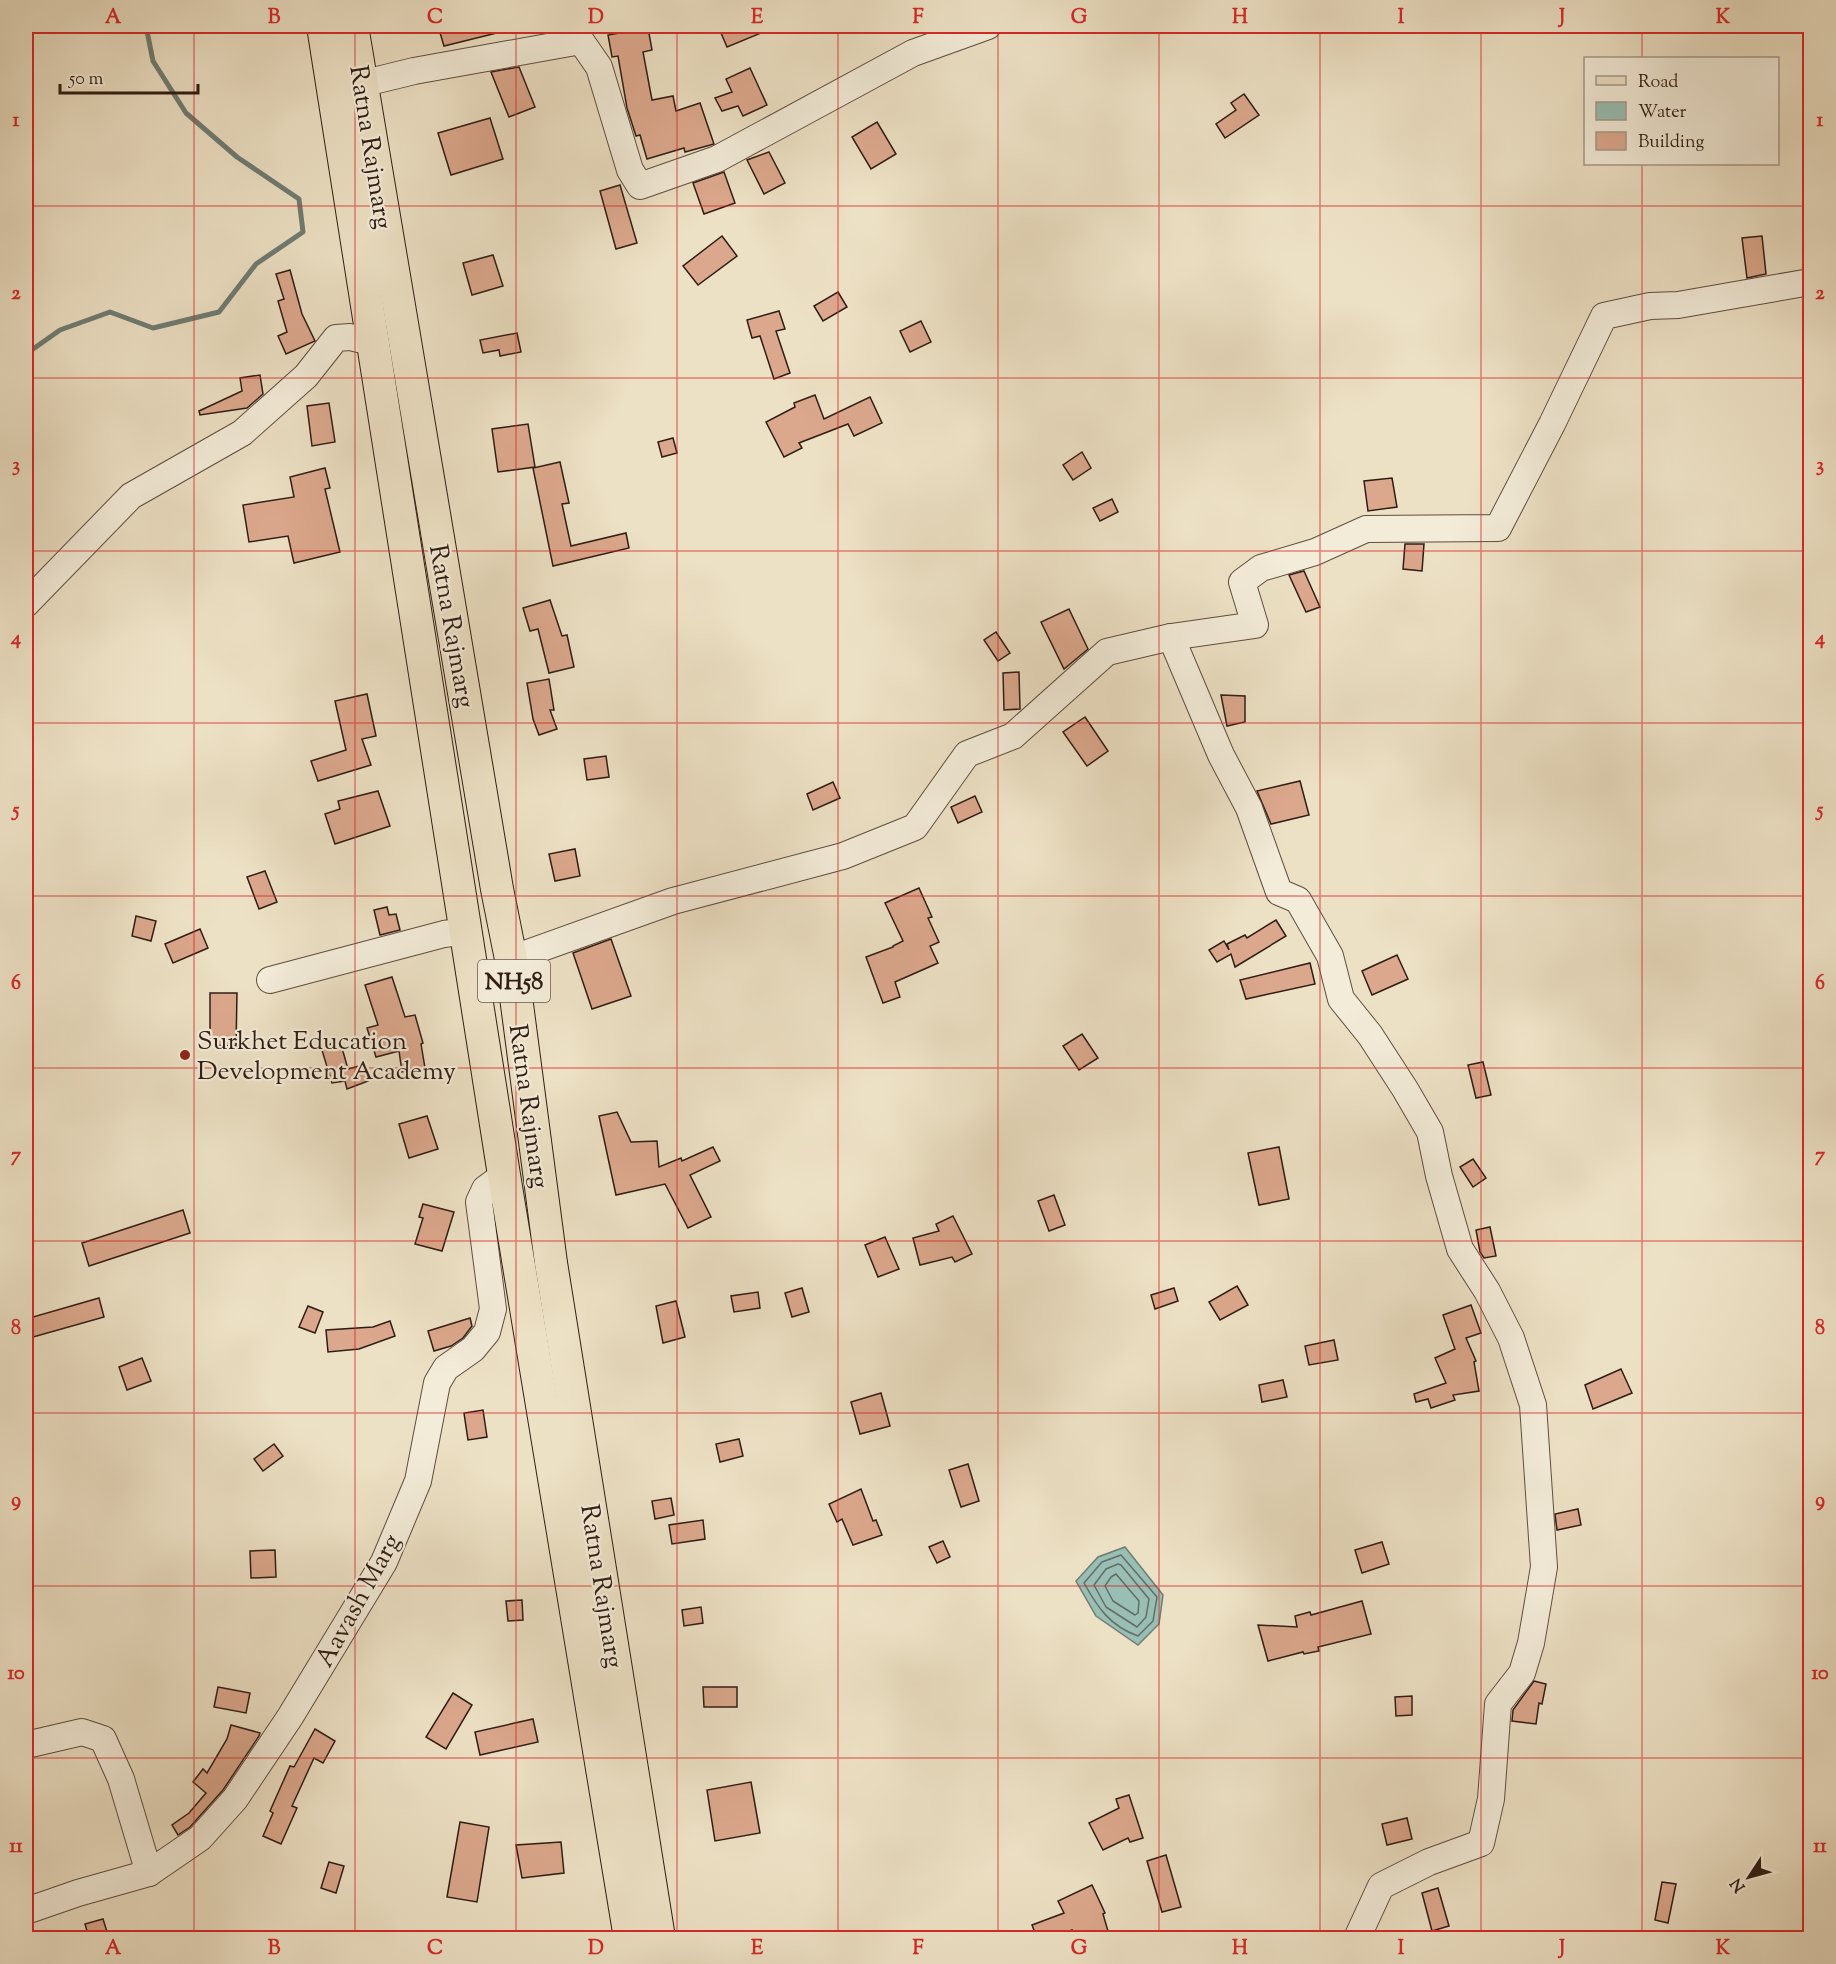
<svg xmlns="http://www.w3.org/2000/svg" width="1836" height="1964" font-family="'Sorts Mill Goudy',serif">
	<style>
		.water { fill: #99beb4; stroke: #6f7d74; stroke-width: 1.5 }
		.lines { fill: none; stroke-linecap: round; stroke-linejoin: round }
		.shore { stroke: #646d64; stroke-width: 1.5 }
		.stream { stroke: #6f7d74; stroke-width: 5 }
		.building { fill: #dca88d; stroke: #2f1c14; stroke-width: 1.5 }
		.minor-casing { stroke: #5e4d40; stroke-width: 28 }
		.major-casing { stroke: #2f1c14; stroke-width: 34 }
		.minor { stroke: #f3ecd9; stroke-width: 26 }
		.major { stroke: #ede1c5; stroke-width: 32 }
		.grid { fill: none; stroke: #d62828; stroke-width: 1.5; stroke-opacity: 0.55 }
		.poi-dot { fill: #8f2418; stroke: #f3ecd9; stroke-width: 2 }
		.labels { text-anchor: middle; stroke-width: 4.5; stroke-linejoin: round; paint-order: stroke }
		.shield { fill: #f3ecd9; stroke: #6a5a4f; stroke-width: 1.5 }
		.shield-label { font-size: 24px; font-weight: bold; fill: #2f1c14 }
		.street-label { font-size: 26px; fill: #2f1c14; stroke: #f3ecd9 }
		.poi-label { font-size: 26px; fill: #2f1c14; stroke: #f3ecd9; text-anchor: start }
		.neatline { fill: none; stroke: #d62828; stroke-width: 2 }
		.grid-label { font-size: 20px; text-anchor: middle; font-weight: bold; fill: #d62828 }
	</style>
	<rect width="100%" height="100%" fill="#ede1c5"/>
	<filter id="stains"><feTurbulence type="fractalNoise" baseFrequency=".00333" numOctaves="4"/><feColorMatrix values="0 0 0 0 .2 0 0 0 0 .09 0 0 0 0 .02 0 0 0 .5 -.17"/></filter>
	<radialGradient id="worn" r=".72"><stop offset=".6" stop-color="#630" stop-opacity="0"/><stop offset="1" stop-color="#630" stop-opacity=".3"/></radialGradient>
	<path class="water" d="M1125,1547L1163,1595L1159,1624L1138,1645L1096,1616L1076,1581L1098,1557Z"/>
	<g class="lines">
		<g class="shore">
			<path d="M1121,1555L1157,1597L1153,1621L1138,1636C1110,1626 1098,1608 1084,1583L1102,1562Z"/>
			<path d="M1118,1564L1121,1565L1149,1599L1146,1617L1137,1627L1106,1607L1094,1585L1106,1569Z"/>
			<path d="M1116,1574L1139,1601L1138,1613L1135,1615L1113,1601L1105,1586L1111,1577Z"/>
		</g>
		<path class="stream" d="M26,354L60,330L110,312L153,328L219,312L256,264L303,232L299,199L237,157L186,113L153,61L146,26"/>
	</g>
	<g class="building">
		<path d="M438,26H504L505,31L444,46Z"/>
		<path d="M718,26H778L727,47Z"/>
		<path d="M648,28L652,50L643,52L652,100L673,96L676,111L700,103L714,144L685,152L684,148L647,159L640,135L636,136L627,108L618,56L612,57L608,35Z"/>
		<path d="M519,67L535,107L509,117L491,72Z"/>
		<path d="M750,68L767,105L743,116L738,106L722,111L715,98L732,92L726,79Z"/>
		<path d="M1244,94L1259,115L1225,138L1216,124L1236,110L1231,103Z"/>
		<path d="M490,118L503,159L451,175L438,133Z"/>
		<path d="M877,122L896,154L871,169L852,137Z"/>
		<path d="M769,152L785,183L764,194L747,160Z"/>
		<path d="M724,172L735,203L704,214L693,183Z"/>
		<path d="M620,185L637,243L616,249L600,191Z"/>
		<path d="M722,236L737,256L698,285L683,266Z"/>
		<path d="M1762,236L1766,274L1747,278L1742,238Z"/>
		<path d="M493,255L503,286L472,295L463,263Z"/>
		<path d="M290,270L302,314L315,341L286,354L278,336L287,332L278,301L284,299L276,274Z"/>
		<path d="M838,292L847,307L823,321L814,306Z"/>
		<path d="M779,311L785,329L776,331L790,373L774,379L760,336L752,338L747,320Z"/>
		<path d="M921,321L931,342L910,352L900,331Z"/>
		<path d="M517,333L521,352L500,356L499,350L483,353L480,340Z"/>
		<path d="M260,375L263,394L247,408L200,415L199,411L242,391L240,378Z"/>
		<path d="M815,395L824,419L870,397L882,423L854,436L848,424L799,443L802,448L784,457L766,422L795,407L794,403Z"/>
		<path d="M329,403L335,442L312,446L307,406Z"/>
		<path d="M528,424L535,467L498,472L492,429Z"/>
		<path d="M673,438L677,453L662,457L658,442Z"/>
		<path d="M1082,452L1091,468L1073,480L1063,465Z"/>
		<path d="M560,462L569,503L562,504L571,546L626,533L629,548L553,566L533,468Z"/>
		<path d="M325,468L330,488L325,489L340,552L294,563L288,536L249,542L243,505L294,497L290,477Z"/>
		<path d="M1392,478L1397,507L1368,511L1364,481Z"/>
		<path d="M1112,499L1118,512L1100,521L1093,508Z"/>
		<path d="M1405,544H1424L1422,571L1403,569Z"/>
		<path d="M1304,571L1320,607L1306,612L1289,575Z"/>
		<path d="M550,600L562,636L567,635L574,667L549,673L538,629L530,631L523,608Z"/>
		<path d="M1069,609L1088,649L1064,669L1041,622Z"/>
		<path d="M996,632L1010,653L998,661L984,640Z"/>
		<path d="M1019,672L1020,709L1004,710L1003,673Z"/>
		<path d="M549,679L554,710H550L557,729L539,735L533,719L527,683Z"/>
		<path d="M367,694L376,736L362,739L371,765L318,781L311,761L346,750L335,701Z"/>
		<path d="M1221,695L1245,696V722L1227,726Z"/>
		<path d="M1085,717L1108,751L1087,766L1063,732Z"/>
		<path d="M606,756L609,777L587,780L584,759Z"/>
		<path d="M1300,781L1309,815L1271,824L1257,791Z"/>
		<path d="M833,782L840,798L813,810L807,794Z"/>
		<path d="M378,791L390,826L335,844L325,814L340,809L338,801Z"/>
		<path d="M975,796L982,812L958,823L951,807Z"/>
		<path d="M575,849L580,876L555,881L549,854Z"/>
		<path d="M265,871L277,902L259,909L247,877Z"/>
		<path d="M919,888L932,917L928,918L939,942L930,946L938,963L895,982L900,997L883,1003L866,957L893,947V946L903,941L885,903Z"/>
		<path d="M387,907L389,915L396,914L400,930L380,935L374,910Z"/>
		<path d="M136,916L156,921L151,941L132,936Z"/>
		<path d="M1276,920L1286,936L1235,967L1231,954L1217,962L1209,950L1224,941L1229,950L1227,944L1245,935L1247,938Z"/>
		<path d="M200,929L208,948L173,963L165,944Z"/>
		<path d="M611,939L631,996L592,1009L573,953Z"/>
		<path d="M1397,955L1408,979L1372,995L1362,971Z"/>
		<path d="M1310,963L1315,984L1246,999L1240,980Z"/>
		<path d="M392,977L405,1017L415,1015L423,1043L421,1044L425,1068L402,1072L399,1051L376,1057L367,1028L378,1025L365,985Z"/>
		<path d="M210,993H237L236,1046L210,1045Z"/>
		<path d="M1082,1034L1098,1058L1079,1070L1063,1046Z"/>
		<path d="M340,1041L348,1069L363,1065L368,1081L347,1089L345,1081L332,1083L321,1047Z"/>
		<path d="M1483,1062L1491,1095L1476,1098L1468,1065Z"/>
		<path d="M617,1112L631,1142L657,1141L659,1167L681,1158L682,1161L713,1147L720,1161L690,1175L711,1217L688,1228L665,1184L616,1195L599,1116Z"/>
		<path d="M427,1116L438,1149L409,1158L399,1124Z"/>
		<path d="M1279,1147L1289,1199L1259,1205L1248,1153Z"/>
		<path d="M1473,1159L1486,1178L1473,1187L1460,1167Z"/>
		<path d="M1054,1195L1065,1225L1049,1231L1038,1201Z"/>
		<path d="M423,1204L454,1212L442,1251L415,1244L423,1218L419,1217Z"/>
		<path d="M183,1210L190,1233L89,1266L82,1243Z"/>
		<path d="M953,1216L972,1254L955,1262L952,1257L920,1265L913,1238L939,1231L936,1224Z"/>
		<path d="M1490,1227L1496,1256L1484,1258L1480,1252L1476,1230Z"/>
		<path d="M885,1237L899,1269L878,1277L865,1245Z"/>
		<path d="M1237,1286L1248,1305L1220,1320L1209,1302Z"/>
		<path d="M802,1288L809,1312L792,1317L785,1293Z"/>
		<path d="M1174,1288L1178,1301L1155,1309L1151,1295Z"/>
		<path d="M758,1292L760,1308L734,1312L731,1296Z"/>
		<path d="M99,1298L104,1317L26,1339V1319Z"/>
		<path d="M676,1301L685,1337L663,1343L656,1306Z"/>
		<path d="M1471,1305L1481,1333L1466,1338L1476,1361L1474,1362L1479,1391L1453,1395L1455,1400L1431,1408L1428,1399L1416,1402L1414,1394L1446,1383L1435,1358L1455,1349L1443,1315Z"/>
		<path d="M308,1306L323,1312L315,1333L299,1327Z"/>
		<path d="M470,1318L472,1326L463,1338L451,1346L434,1351L428,1331Z"/>
		<path d="M390,1321L395,1336L359,1349L328,1352L326,1330L373,1327Z"/>
		<path d="M1334,1340L1338,1360L1309,1365L1305,1346Z"/>
		<path d="M142,1358L151,1381L127,1390L119,1367Z"/>
		<path d="M1621,1369L1632,1393L1593,1409L1585,1385Z"/>
		<path d="M1283,1380L1287,1397L1262,1402L1259,1385Z"/>
		<path d="M881,1393L890,1426L860,1434L851,1402Z"/>
		<path d="M483,1410L487,1437L468,1440L464,1413Z"/>
		<path d="M739,1439L743,1456L720,1462L716,1444Z"/>
		<path d="M274,1444L283,1456L263,1471L254,1459Z"/>
		<path d="M968,1464L979,1501L961,1507L949,1470Z"/>
		<path d="M861,1489L873,1521L876,1520L882,1535L853,1545L842,1519L837,1522L829,1504Z"/>
		<path d="M671,1498L674,1515L655,1519L652,1501Z"/>
		<path d="M1578,1509L1581,1525L1557,1530L1555,1514Z"/>
		<path d="M703,1520L705,1539L672,1544L669,1525Z"/>
		<path d="M943,1541L950,1557L937,1563L929,1547Z"/>
		<path d="M1382,1542L1389,1564L1362,1573L1355,1550Z"/>
		<path d="M275,1550L276,1577L251,1578L250,1551Z"/>
		<path d="M522,1600L523,1620L508,1621L506,1601Z"/>
		<path d="M1362,1601L1371,1634L1318,1647L1319,1651L1304,1654L1303,1652L1268,1661L1258,1625L1297,1627L1295,1616L1310,1612L1311,1615Z"/>
		<path d="M701,1607L703,1623L684,1626L682,1610Z"/>
		<path d="M1534,1681L1546,1684L1542,1704L1539,1703L1536,1724L1512,1721L1513,1710Z"/>
		<path d="M218,1687L250,1693L246,1713L214,1707Z"/>
		<path d="M703,1687H737V1707H704Z"/>
		<path d="M453,1693L472,1705L446,1749L426,1737Z"/>
		<path d="M1412,1696V1715L1396,1716L1395,1697Z"/>
		<path d="M533,1719L538,1742L480,1755L475,1732Z"/>
		<path d="M231,1725L260,1733L259,1736L223,1790L190,1827L178,1835L172,1825L189,1813L206,1793L193,1782L203,1769L207,1773L227,1739Z"/>
		<path d="M315,1729L335,1741L323,1763L314,1758L292,1806L297,1808L281,1844L263,1836L273,1813L270,1811L290,1766L294,1767Z"/>
		<path d="M751,1782L760,1833L715,1841L707,1790Z"/>
		<path d="M1129,1795L1143,1838L1130,1842L1128,1838L1103,1850L1089,1823L1119,1808L1116,1799Z"/>
		<path d="M1407,1818L1412,1839L1387,1845L1382,1824Z"/>
		<path d="M460,1822L489,1827L477,1902L447,1897Z"/>
		<path d="M561,1842L564,1873L522,1878L516,1845Z"/>
		<path d="M1166,1855L1181,1907L1162,1912L1147,1861Z"/>
		<path d="M329,1862L344,1866L336,1893L321,1888Z"/>
		<path d="M1662,1882L1676,1884L1668,1923L1655,1920Z"/>
		<path d="M1092,1885L1105,1913L1103,1914L1110,1938H1074L1072,1930L1050,1938H1037L1032,1925L1064,1913L1058,1901Z"/>
		<path d="M1438,1888L1449,1926L1432,1931L1422,1893Z"/>
		<path d="M103,1919L109,1938H89L85,1924Z"/>
	</g>
	<g class="lines">
		<defs>
			<g id="minor">
				<path d="M361,84L414,71L581,41L599,67L630,170L640,186L717,159L913,53L988,26"/>
				<path d="M26,604L131,496L242,433L306,376L336,338L350,337L374,343"/>
				<path d="M1171,637L1221,755L1249,808L1279,892L1298,900L1330,956L1341,999L1370,1035L1405,1089L1430,1132L1439,1176L1460,1249L1487,1291L1511,1338L1533,1405L1544,1567L1531,1643L1522,1673L1498,1704L1491,1799L1481,1843L1429,1862L1381,1886L1357,1938"/>
				<path d="M511,959L673,901L843,856L915,827L967,754L1013,736L1107,652L1171,637L1255,625L1242,582L1261,568L1315,552L1366,529L1498,528L1552,424L1604,316L1650,306L1678,305L1810,282"/>
				<path d="M270,980L444,934L467,931"/>
				<path d="M26,1745L82,1732L103,1739L121,1779L149,1873"/>
				<path d="M26,1911L78,1893L149,1873L200,1838L235,1799L290,1717L384,1562L418,1481L437,1383L446,1368L473,1349L487,1332L493,1309L479,1202L485,1189L504,1175"/>
			</g>
			<g id="major">
				<path d="M323,26L504,1175L630,1938"/>
				<path d="M352,26L497,889L511,959L551,1263L659,1938"/>
			</g>
		</defs>
		<use href="#minor" class="minor-casing"/>
		<use href="#major" class="major-casing"/>
		<use href="#minor" class="minor"/>
		<use href="#major" class="major"/>
	</g>
	<path class="grid" d="M194,26V1938M355,26V1938M516,26V1938M677,26V1938M838,26V1938M998,26V1938M1159,26V1938M1320,26V1938M1481,26V1938M1642,26V58M1642,164V1938M26,206H1810M26,378H1810M26,551H1810M26,723H1810M26,896H1810M26,1068H1810M26,1241H1810M26,1413H1810M26,1586H1810M26,1758H1810"/>
	<circle class="poi-dot" cx="185" cy="1055" r="6"/>
	<g class="labels">
		<rect class="shield" x="478" y="960" width="72" height="42" rx="4.5"/>
		<g class="shield-label">
			<text x="514" y="989">NH58</text>
		</g>
		<g class="street-label">
			<text transform="translate(372 147) rotate(81)" y="9">Ratna Rajmarg</text>
			<text transform="translate(453 626) rotate(80)" y="9">Ratna Rajmarg</text>
			<text transform="translate(530 1106) rotate(82)" y="9">Ratna Rajmarg</text>
			<text transform="translate(603 1586) rotate(81)" y="9">Ratna Rajmarg</text>
			<text transform="translate(357 1600) rotate(-61)" y="9">Aavash Marg</text>
		</g>
		<g class="poi-label">
			<text x="197" y="1049">Surkhet Education<tspan x="197" dy="30">Development Academy</tspan></text>
		</g>
	</g>
	<rect width="1836" height="1964" fill="none" stroke="#ede1c5" stroke-width="66"/>
	<rect x="1584" y="57" width="195" height="108" fill="#f3ecd9" stroke="#a5998a" stroke-width="1.5"/>
	<rect x="1596" y="76" width="30" height="9" fill="#ede1c5" stroke="#a5998a" stroke-width="1.5"/>
	<text x="1638" y="87" font-size="18" fill="#2f1c14">Road</text>
	<rect x="1596" y="102" width="30" height="18" fill="#99beb4" stroke="#a5998a" stroke-width="1.5"/>
	<text x="1638" y="117" font-size="18" fill="#2f1c14">Water</text>
	<rect x="1596" y="132" width="30" height="18" fill="#dca88d" stroke="#a5998a" stroke-width="1.5"/>
	<text x="1638" y="147" font-size="18" fill="#2f1c14">Building</text>
	<g transform="translate(1749 1877) rotate(234)" stroke="#f3ecd9" stroke-width="4.5" paint-order="stroke">
	<path d="M0-4.5L10 22L0 15L-10 22Z" fill="#2f1c14"/>
	<text y="-9" font-size="16" font-weight="bold" text-anchor="middle" fill="#2f1c14">N</text>
	</g>
	<path d="M60 84v9h138v-9" fill="none" stroke="#2f1c14" stroke-width="3"/>
	<text x="69" y="84" font-size="18" fill="#2f1c14" stroke="#f3ecd9" stroke-width="4.5" paint-order="stroke">50 m</text>
	<rect x="33" y="33" width="1770" height="1898" class="neatline"/>
	<g class="grid-label">
		<text x="113" y="23">A</text>
		<text x="274" y="23">B</text>
		<text x="435" y="23">C</text>
		<text x="596" y="23">D</text>
		<text x="757" y="23">E</text>
		<text x="918" y="23">F</text>
		<text x="1079" y="23">G</text>
		<text x="1240" y="23">H</text>
		<text x="1401" y="23">I</text>
		<text x="1562" y="23">J</text>
		<text x="1723" y="23">K</text>
		<text x="16" y="126">1</text>
		<text x="1820" y="126">1</text>
		<text x="16" y="299">2</text>
		<text x="1820" y="299">2</text>
		<text x="16" y="471">3</text>
		<text x="1820" y="471">3</text>
		<text x="16" y="644">4</text>
		<text x="1820" y="644">4</text>
		<text x="16" y="816">5</text>
		<text x="1820" y="816">5</text>
		<text x="16" y="989">6</text>
		<text x="1820" y="989">6</text>
		<text x="16" y="1161">7</text>
		<text x="1820" y="1161">7</text>
		<text x="16" y="1334">8</text>
		<text x="1820" y="1334">8</text>
		<text x="16" y="1506">9</text>
		<text x="1820" y="1506">9</text>
		<text x="16" y="1679">10</text>
		<text x="1820" y="1679">10</text>
		<text x="16" y="1852">11</text>
		<text x="1820" y="1852">11</text>
		<text x="113" y="1954">A</text>
		<text x="274" y="1954">B</text>
		<text x="435" y="1954">C</text>
		<text x="596" y="1954">D</text>
		<text x="757" y="1954">E</text>
		<text x="918" y="1954">F</text>
		<text x="1079" y="1954">G</text>
		<text x="1240" y="1954">H</text>
		<text x="1401" y="1954">I</text>
		<text x="1562" y="1954">J</text>
		<text x="1723" y="1954">K</text>
	</g>
	<rect width="100%" height="100%" filter="url(#stains)"/>
	<rect width="100%" height="100%" fill="url(#worn)"/>
</svg>
